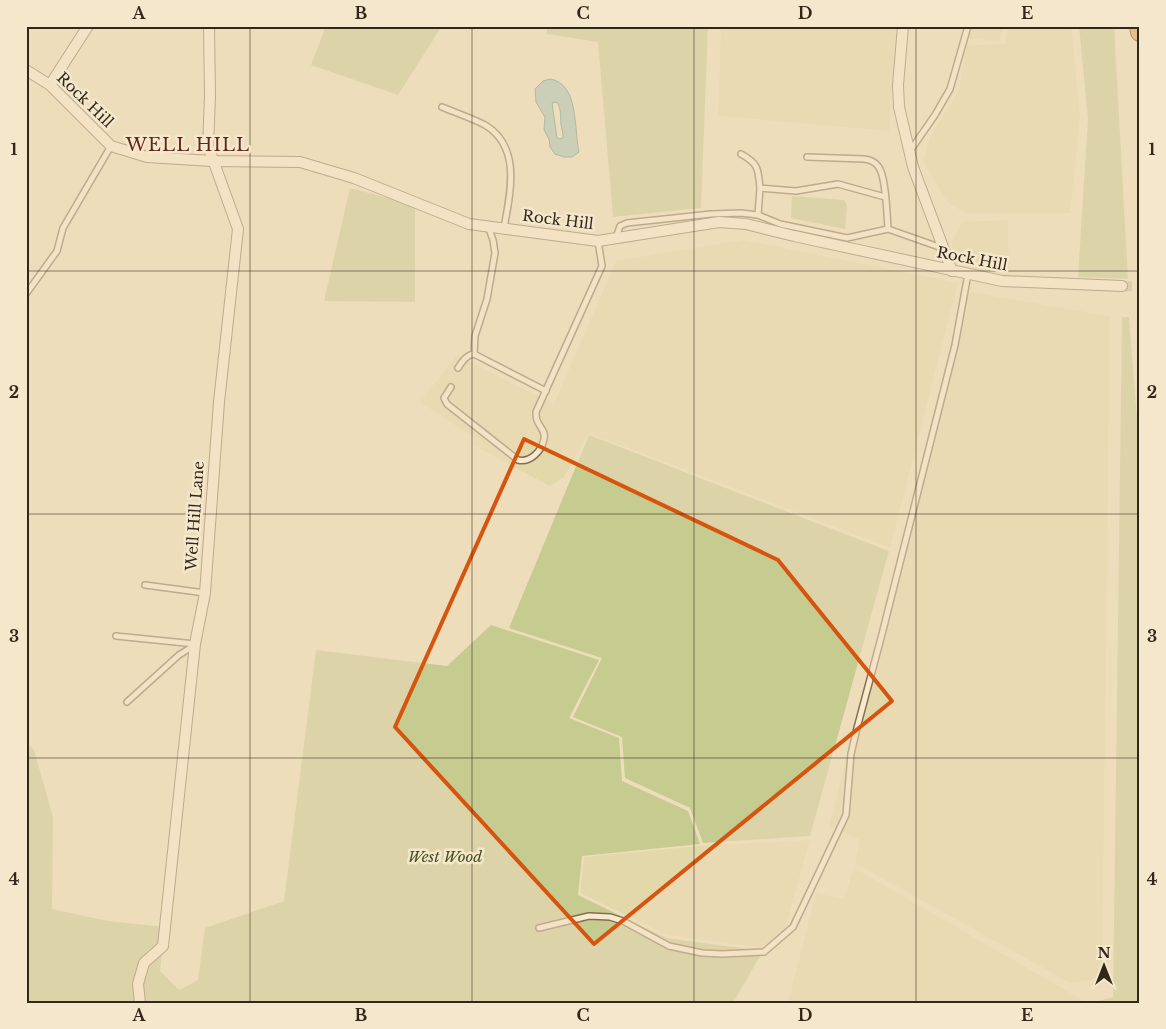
<svg xmlns="http://www.w3.org/2000/svg" width="1166" height="1029" font-family="'Libre Baskerville',serif">
	<style>
		.farmland { fill: #e3d8a9 }
		.green { fill: #c6cb90 }
		.water { fill: #9fbeb4; stroke: #678b81; fill-rule: evenodd }
		.lines { fill: none; stroke-linecap: round; stroke-linejoin: round }
		.street-tunnel { stroke: #c9b89b; stroke-width: 10; stroke-dasharray: 10 5; stroke-linecap: butt }
		.lane-casing { stroke: #856d55; stroke-width: 8 }
		.street-casing { stroke: #856d55; stroke-width: 12 }
		.highway-casing { stroke: #523b2a; stroke-width: 20 }
		.lane { stroke: #f9eace; stroke-width: 5 }
		.street { stroke: #f9eace; stroke-width: 10 }
		.highway { stroke: #e09848; stroke-width: 18 }
		.marked { fill: none; stroke: #d6540d; stroke-width: 4; stroke-linejoin: round }
		.grid { fill: none; stroke: #33261a; stroke-width: 1; stroke-opacity: 0.55 }
		.labels { text-anchor: middle; stroke-width: 5; stroke-linejoin: round; paint-order: stroke }
		.street-label { font-size: 15px; fill: #33261a; stroke: #f5e7cb }
		.park-label { font-size: 15px; font-style: italic; fill: #465021; stroke: #f5e7cb }
		.quarter-label { font-size: 18px; letter-spacing: 1px; fill: #602619; stroke: #f5e7cb }
		.neatline { fill: none; stroke: #33261a; stroke-width: 2 }
		.grid-label { font-size: 16px; text-anchor: middle; font-weight: bold; fill: #33261a }
	</style>
	<rect width="100%" height="100%" fill="#edb"/>
	<g class="farmland">
		<path d="M721,26H896L889,131L718,116Z"/>
		<path d="M964,26H1003L1000,41L963,38Z"/>
		<path d="M1008,26H1071L1080,118L1070,213L967,214L947,202L923,161L930,137L959,90L967,45L1005,44Z"/>
		<path d="M1008,220L1009,277L976,270L955,261L951,243L962,222Z"/>
		<path d="M743,240L958,283L890,548L589,433L564,477L550,486L473,445L476,439L420,402L457,355L554,404L616,261Z"/>
		<path d="M969,292L1110,316L1102,978L1070,983L855,863L860,840L829,826Z"/>
		<path d="M810,840L779,950L667,935L580,893L584,857L700,846Z"/>
		<path d="M854,868L1086,1002V1003H788L816,893L844,899Z"/>
	</g>
	<g class="green">
		<path d="M326,26H442L398,95L311,65Z"/>
		<path d="M547,26H708L701,208L613,217L598,42L547,34Z"/>
		<path d="M1079,26H1114L1128,279L1078,277L1088,119Z"/>
		<path d="M350,188L415,205V302L324,301Z"/>
		<path d="M792,196L844,200L847,205L845,229L791,218Z"/>
		<path d="M1122,317H1129L1140,456V972L1138,1003H1091L1113,997Z"/>
		<path d="M589,435L889,551L810,836L703,843L690,808L625,778L622,737L573,717L602,658L509,628Z"/>
		<path d="M491,625L599,660L569,718L619,738L622,781L688,811L700,844L582,856L578,895L666,938L763,951L733,1003H26V742L34,750L53,817L52,909L108,921L165,927L160,971L179,990L198,980L205,928L284,901L316,650L447,666Z"/>
	</g>
	<path class="water" d="M550,79C579,83 574,130 579,152L572,157H564L555,154L550,147L549,139L544,130L545,117L536,102L535,89L543,81ZM557,102C562,112 560,115 561,125C562,129 563,133 563,138L560,139L557,138L552,103Z"/>
	<g class="lines">
		<path class="street-tunnel" d="M1122,286L1140,287"/>
		<defs>
			<g id="lane">
				<path d="M442,107C456,113 472,118 485,125C522,147 510,194 504,228"/>
				<path d="M910,151L935,115L950,89L968,26"/>
				<path d="M741,154C759,164 758,169 760,188L796,191L838,184L885,197"/>
				<path d="M807,157L864,159C870,160 874,161 878,166C886,175 887,215 888,229"/>
				<path d="M758,215L760,188"/>
				<path d="M616,238L620,226L627,223L711,214L741,213L758,215L780,224L847,238L888,229L942,248"/>
				<path d="M26,294L57,251L63,228L111,146"/>
				<path d="M474,354L475,336L487,299L495,253L493,240L488,226"/>
				<path d="M458,368C462,362 466,355 474,354L546,391"/>
				<path d="M451,387L444,398L447,404L518,460C530,463 542,451 544,439C546,431 539,427 537,420C536,418 536,415 536,412L602,266L598,241"/>
				<path d="M145,585L205,593"/>
				<path d="M116,636L195,644"/>
				<path d="M127,702L179,655L195,645"/>
				<path d="M539,928L589,916L610,917L623,921L669,946L702,953L722,954L764,952L793,927L846,815L851,754L857,728L881,638L955,345L968,274"/>
			</g>
			<g id="street">
				<path d="M903,26L898,85L899,107L913,167L952,271"/>
				<path d="M26,70L50,85L111,146L147,157L212,161L300,162L354,178L469,224L598,241L719,222L746,224L794,236L1002,281L1122,286"/>
				<path d="M50,85L88,26"/>
				<path d="M140,1003L138,984L144,963L163,946L195,644L205,593L219,402L238,229L208,146L210,97L209,26"/>
			</g>
			<path id="highway" d="M1139,26L1140,32"/>
		</defs>
		<use href="#lane" class="lane-casing"/>
		<use href="#street" class="street-casing"/>
		<use href="#highway" class="highway-casing"/>
		<use href="#lane" class="lane"/>
		<use href="#street" class="street"/>
		<use href="#highway" class="highway"/>
	</g>
	<path d="M0 0H1166V1029H0ZM524,439L778,560L892,701L594,944L395,727Z" fill="#edb" fill-opacity=".55" fill-rule="evenodd"/>
	<path class="marked" d="M524,439L778,560L892,701L594,944L395,727Z"/>
	<path class="grid" d="M250,26V1003M472,26V1003M694,26V1003M916,26V1003M26,271H1140M26,514H1140M26,758H1140"/>
	<g class="labels">
		<g class="street-label">
			<text transform="translate(85 100) rotate(44)" y="5">Rock Hill</text>
			<text transform="translate(558 220) rotate(7)" y="5">Rock Hill</text>
			<text transform="translate(972 259) rotate(11)" y="5">Rock Hill</text>
			<text transform="translate(195 516) rotate(-86)" y="5">Well Hill Lane</text>
		</g>
		<g class="park-label">
			<text x="445" y="862">West Wood</text>
		</g>
		<g class="quarter-label">
			<text x="188" y="151">WELL HILL</text>
		</g>
	</g>
	<rect width="1166" height="1029" fill="none" stroke="#f5e7cb" stroke-width="55"/>
	<g transform="translate(1104 966)" stroke="#f5e7cb" stroke-width="4" paint-order="stroke">
	<path d="M0-4L9 19L0 12L-9 19Z" fill="#33261a"/>
	<text y="-8" font-size="14" font-weight="bold" text-anchor="middle" fill="#33261a">N</text>
	</g>
	<rect x="28" y="28" width="1110" height="974" class="neatline"/>
	<g class="grid-label">
		<text x="139" y="19">A</text>
		<text x="361" y="19">B</text>
		<text x="583" y="19">C</text>
		<text x="805" y="19">D</text>
		<text x="1027" y="19">E</text>
		<text x="14" y="155">1</text>
		<text x="1152" y="155">1</text>
		<text x="14" y="398">2</text>
		<text x="1152" y="398">2</text>
		<text x="14" y="642">3</text>
		<text x="1152" y="642">3</text>
		<text x="14" y="885">4</text>
		<text x="1152" y="885">4</text>
		<text x="139" y="1021">A</text>
		<text x="361" y="1021">B</text>
		<text x="583" y="1021">C</text>
		<text x="805" y="1021">D</text>
		<text x="1027" y="1021">E</text>
	</g>
</svg>
